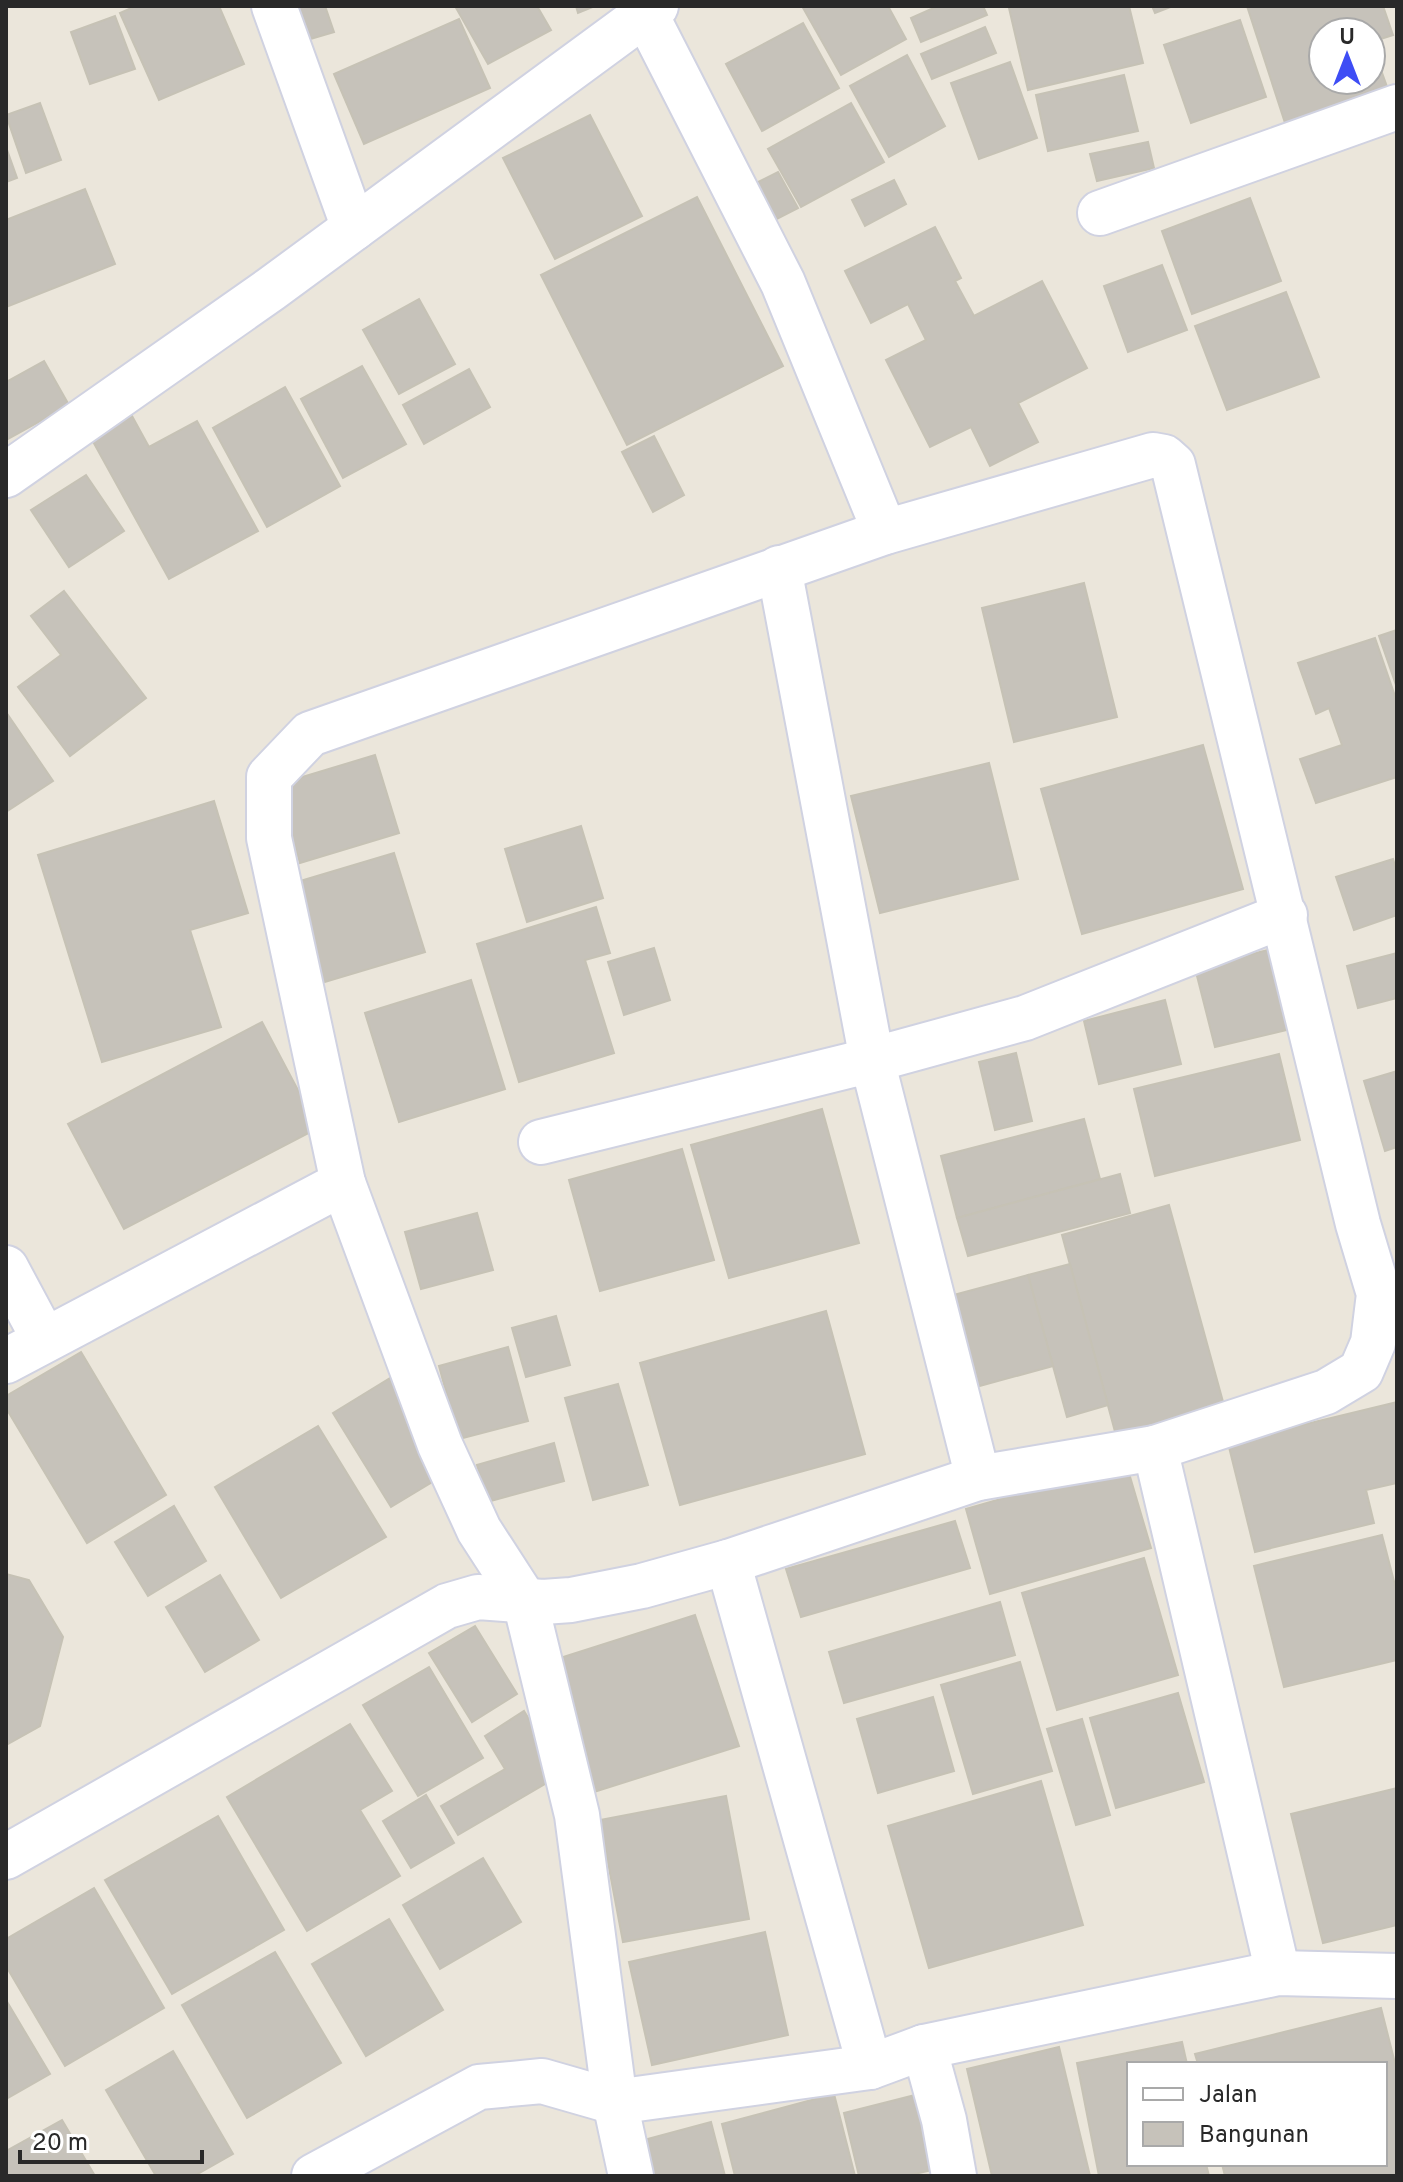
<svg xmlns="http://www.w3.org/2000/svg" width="1403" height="2182" font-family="Overpass,sans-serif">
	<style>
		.building { fill: #c6c2ba; stroke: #c6c2b5; stroke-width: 2; fill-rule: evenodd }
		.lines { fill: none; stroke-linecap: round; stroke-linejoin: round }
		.minor-casing { stroke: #d0d2e1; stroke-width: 48 }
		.minor { stroke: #fff; stroke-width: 44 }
	</style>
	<rect width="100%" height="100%" fill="#ebe6db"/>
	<g class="building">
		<path d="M136,6H219L244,64L159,100L120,13Z"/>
		<path d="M296,6H325L334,32L307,40Z"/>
		<path d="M455,6H537L551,30L488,64Z"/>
		<path d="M576,6H595L578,13Z"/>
		<path d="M802,6H888L906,39L841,75Z"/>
		<path d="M938,6H983L987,15L921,42L911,18Z"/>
		<path d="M1019,6H1129L1143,63L1028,90L1009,8Z"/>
		<path d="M1152,6H1173L1155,13Z"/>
		<path d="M1247,6H1383L1393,35L1371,42L1390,95L1287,129ZM1323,32H1371V80H1323Z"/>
		<path d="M115,16L135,69L90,84L71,32Z"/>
		<path d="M459,19L490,88L364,144L334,74Z"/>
		<path d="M1240,20L1266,97L1191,123L1164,45Z"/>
		<path d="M803,23L839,88L762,131L726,64Z"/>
		<path d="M985,27L996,53L932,79L921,54Z"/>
		<path d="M907,55L945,126L889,157L850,86Z"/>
		<path d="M1010,62L1037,138L979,159L951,83Z"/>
		<path d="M1124,75L1138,131L1048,151L1036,95Z"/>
		<path d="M40,103L61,160L26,173L6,115Z"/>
		<path d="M851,103L884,162L801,207L768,149Z"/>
		<path d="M590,115L642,216L555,259L503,158Z"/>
		<path d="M1148,142L1154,168L1097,181L1090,154Z"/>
		<path d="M6,147L17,178L6,182Z"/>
		<path d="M778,172L798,208L771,222L752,185Z"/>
		<path d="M894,180L906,204L865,226L852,200Z"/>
		<path d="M85,189L115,264L6,307V220Z"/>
		<path d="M697,197L783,366L627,445L541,275Z"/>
		<path d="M1250,198L1281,281L1192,314L1162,231Z"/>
		<path d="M935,227L961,278L955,281L974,316L1042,281L1087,368L1018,403L1038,442L990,466L971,427L930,447L886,360L926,340L908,304L871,323L845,271Z"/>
		<path d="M1162,265L1187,330L1128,352L1104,286Z"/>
		<path d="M1286,292L1319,377L1227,410L1195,326Z"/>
		<path d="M419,299L455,364L399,394L363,330Z"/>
		<path d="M44,361L69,405L6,440V382Z"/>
		<path d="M362,366L406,444L343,478L301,399Z"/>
		<path d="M469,369L490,407L424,444L403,405Z"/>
		<path d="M285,387L340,486L267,527L213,428Z"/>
		<path d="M132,416L149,447L197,421L258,531L169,579L91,438Z"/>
		<path d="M654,436L684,495L653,512L622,452Z"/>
		<path d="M86,475L124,531L69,567L31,510Z"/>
		<path d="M1084,583L1117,717L1014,742L982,608Z"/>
		<path d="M64,591L146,698L70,756L18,687L61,655L31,616Z"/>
		<path d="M1397,630V688L1379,636Z"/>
		<path d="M1375,638L1397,702V777L1316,803L1300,759L1342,745L1329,708L1316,714L1298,663Z"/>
		<path d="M6,712L53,781L6,812Z"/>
		<path d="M1203,745L1243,889L1082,934L1041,789Z"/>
		<path d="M375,755L399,833L300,863L276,785Z"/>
		<path d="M989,763L1018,879L880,913L851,796Z"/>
		<path d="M214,801L248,913L190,930L221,1027L102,1062L38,855Z"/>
		<path d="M581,826L603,898L527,922L505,849Z"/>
		<path d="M394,853L425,952L318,984L287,885Z"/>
		<path d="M1393,859L1397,872V915L1354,930L1336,877Z"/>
		<path d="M596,907L610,953L585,960L614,1053L519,1082L477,944Z"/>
		<path d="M1280,947L1299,1027L1215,1047L1195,968Z"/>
		<path d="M654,948L670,1000L624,1015L608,962Z"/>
		<path d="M1397,953V998L1358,1008L1347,966Z"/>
		<path d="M471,980L505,1089L399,1122L365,1013Z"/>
		<path d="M1165,1000L1181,1064L1099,1084L1084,1021Z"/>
		<path d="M262,1022L318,1128L124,1229L68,1124Z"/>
		<path d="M1016,1053L1032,1121L995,1130L979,1062Z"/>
		<path d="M1279,1054L1300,1140L1155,1176L1134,1089Z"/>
		<path d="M1397,1071V1147L1385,1151L1364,1081Z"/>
		<path d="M822,1109L859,1243L729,1278L691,1145Z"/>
		<path d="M1084,1119L1100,1179L957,1218L941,1156Z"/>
		<path d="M682,1149L714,1260L600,1291L569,1180Z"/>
		<path d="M1120,1174L1130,1213L968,1256L957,1218Z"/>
		<path d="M1169,1205L1225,1409L1117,1439L1062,1235Z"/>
		<path d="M477,1213L493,1270L421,1289L405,1232Z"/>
		<path d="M1070,1264L1108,1405L1067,1417L1028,1275Z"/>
		<path d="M1028,1275L1053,1366L976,1387L950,1296Z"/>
		<path d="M826,1311L865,1454L680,1505L640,1363Z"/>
		<path d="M556,1316L570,1365L526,1377L512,1328Z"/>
		<path d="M508,1347L528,1421L459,1439L439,1366Z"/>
		<path d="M81,1352L166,1495L87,1543L6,1408V1396Z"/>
		<path d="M392,1377L449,1472L391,1507L333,1413Z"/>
		<path d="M618,1384L648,1485L593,1500L565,1398Z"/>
		<path d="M1397,1402V1483L1366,1490L1374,1523L1255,1552L1228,1443Z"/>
		<path d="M318,1426L386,1537L281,1598L215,1487Z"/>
		<path d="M554,1443L564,1481L487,1502L477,1465Z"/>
		<path d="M1126,1463L1151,1548L990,1594L966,1509Z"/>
		<path d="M174,1506L206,1561L148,1596L115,1542Z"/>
		<path d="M955,1521L970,1568L801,1617L786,1569Z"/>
		<path d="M1382,1535L1397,1593V1660L1284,1687L1254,1566Z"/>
		<path d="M1144,1558L1178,1675L1057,1710L1022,1593Z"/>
		<path d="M6,1574L29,1580L63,1637L40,1726L6,1745Z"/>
		<path d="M220,1575L259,1640L205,1672L166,1607Z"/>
		<path d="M1000,1602L1015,1655L844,1703L829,1652Z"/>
		<path d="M695,1615L739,1746L594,1792L551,1661Z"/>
		<path d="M475,1626L517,1694L472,1722L429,1653Z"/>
		<path d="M1020,1662L1052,1771L973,1794L941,1685Z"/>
		<path d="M429,1667L483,1758L418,1796L363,1705Z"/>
		<path d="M1178,1693L1204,1782L1116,1808L1090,1718Z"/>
		<path d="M933,1697L954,1771L878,1793L857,1719Z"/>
		<path d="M524,1711L562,1774L458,1835L441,1806L505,1769L485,1736Z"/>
		<path d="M1082,1719L1110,1815L1076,1825L1047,1729Z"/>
		<path d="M350,1724L392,1791L360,1810L400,1876L307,1931L227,1797Z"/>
		<path d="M1041,1781L1083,1925L929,1968L888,1826Z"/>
		<path d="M1397,1788V1925L1323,1943L1291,1814Z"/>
		<path d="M426,1795L454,1843L411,1868L383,1821Z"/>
		<path d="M726,1796L749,1919L623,1942L600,1820Z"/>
		<path d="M218,1816L284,1930L172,1994L105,1880Z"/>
		<path d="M483,1858L521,1922L440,1969L403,1905Z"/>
		<path d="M94,1888L164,2008L65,2066L6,1966V1939Z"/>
		<path d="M389,1919L443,2010L366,2056L312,1964Z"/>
		<path d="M765,1932L788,2035L652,2065L629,1962Z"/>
		<path d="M275,1952L341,2063L247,2118L182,2005Z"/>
		<path d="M6,2000L50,2074L6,2099Z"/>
		<path d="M1381,2008L1397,2071V2176H1225L1222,2164H1385V2064H1198L1195,2054Z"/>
		<path d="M1182,2042L1187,2064H1129V2164H1206L1209,2176H1099L1077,2063Z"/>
		<path d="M1059,2047L1090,2176H992L967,2069Z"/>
		<path d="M173,2051L233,2154L194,2176H156L106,2090Z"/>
		<path d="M834,2094L855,2176H735L722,2124Z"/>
		<path d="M915,2095L932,2170L906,2176H859L844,2113Z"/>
		<path d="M62,2120L95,2176H6V2151Z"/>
		<path d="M711,2122L725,2176H653L644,2140Z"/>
	</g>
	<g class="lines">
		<defs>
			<g id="minor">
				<path d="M274,6L354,228"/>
				<path d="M645,13L783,283L885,532"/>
				<path d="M1100,213L1397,107"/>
				<path d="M6,475L271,289L656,6"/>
				<path d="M779,568L872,1060L1025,1018L1285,915"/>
				<path d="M541,1142L872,1060L978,1478"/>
				<path d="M343,1183L440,1445L479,1530L525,1601L577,1815L615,2102L631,2176"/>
				<path d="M6,1268L44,1339"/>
				<path d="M6,1361L343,1183L269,838V777L310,734L885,532L1153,455L1164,457L1173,465L1358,1224L1379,1294L1373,1343L1361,1371L1326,1392L1155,1448L1278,1973"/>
				<path d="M728,1562L870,2067"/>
				<path d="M6,1857L447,1606L478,1597L543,1602L571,1600L642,1586L728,1562L978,1478L1155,1448"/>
				<path d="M924,2047L944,2120L954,2176"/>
				<path d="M314,2176L479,2087L542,2081L615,2102L870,2067L924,2047L1278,1973L1397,1976"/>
			</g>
		</defs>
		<use href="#minor" class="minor-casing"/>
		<use href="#minor" class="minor"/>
	</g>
	<rect width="1403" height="2182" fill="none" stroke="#292929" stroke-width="16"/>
	<rect x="1127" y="2062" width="260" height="104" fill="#ffffff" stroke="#a9a9a9" stroke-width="2"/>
	<rect x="1143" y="2088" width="40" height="12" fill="#ffffff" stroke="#a9a9a9" stroke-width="2"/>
	<text x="1199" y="2102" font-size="24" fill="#292929">Jalan</text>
	<rect x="1143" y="2122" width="40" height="24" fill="#c6c2ba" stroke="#a9a9a9" stroke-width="2"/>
	<text x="1199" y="2142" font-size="24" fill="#292929">Bangunan</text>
	<g transform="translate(1347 56)"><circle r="38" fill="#ffffff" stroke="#a9a9a9" stroke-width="2"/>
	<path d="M0-6L14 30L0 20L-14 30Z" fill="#3e4df5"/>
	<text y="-12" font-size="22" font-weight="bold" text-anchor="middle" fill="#292929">U</text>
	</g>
	<path d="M20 2150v12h182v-12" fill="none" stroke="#292929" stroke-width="4"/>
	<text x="32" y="2150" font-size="24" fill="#292929" stroke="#ffffff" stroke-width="6" paint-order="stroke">20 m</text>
</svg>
